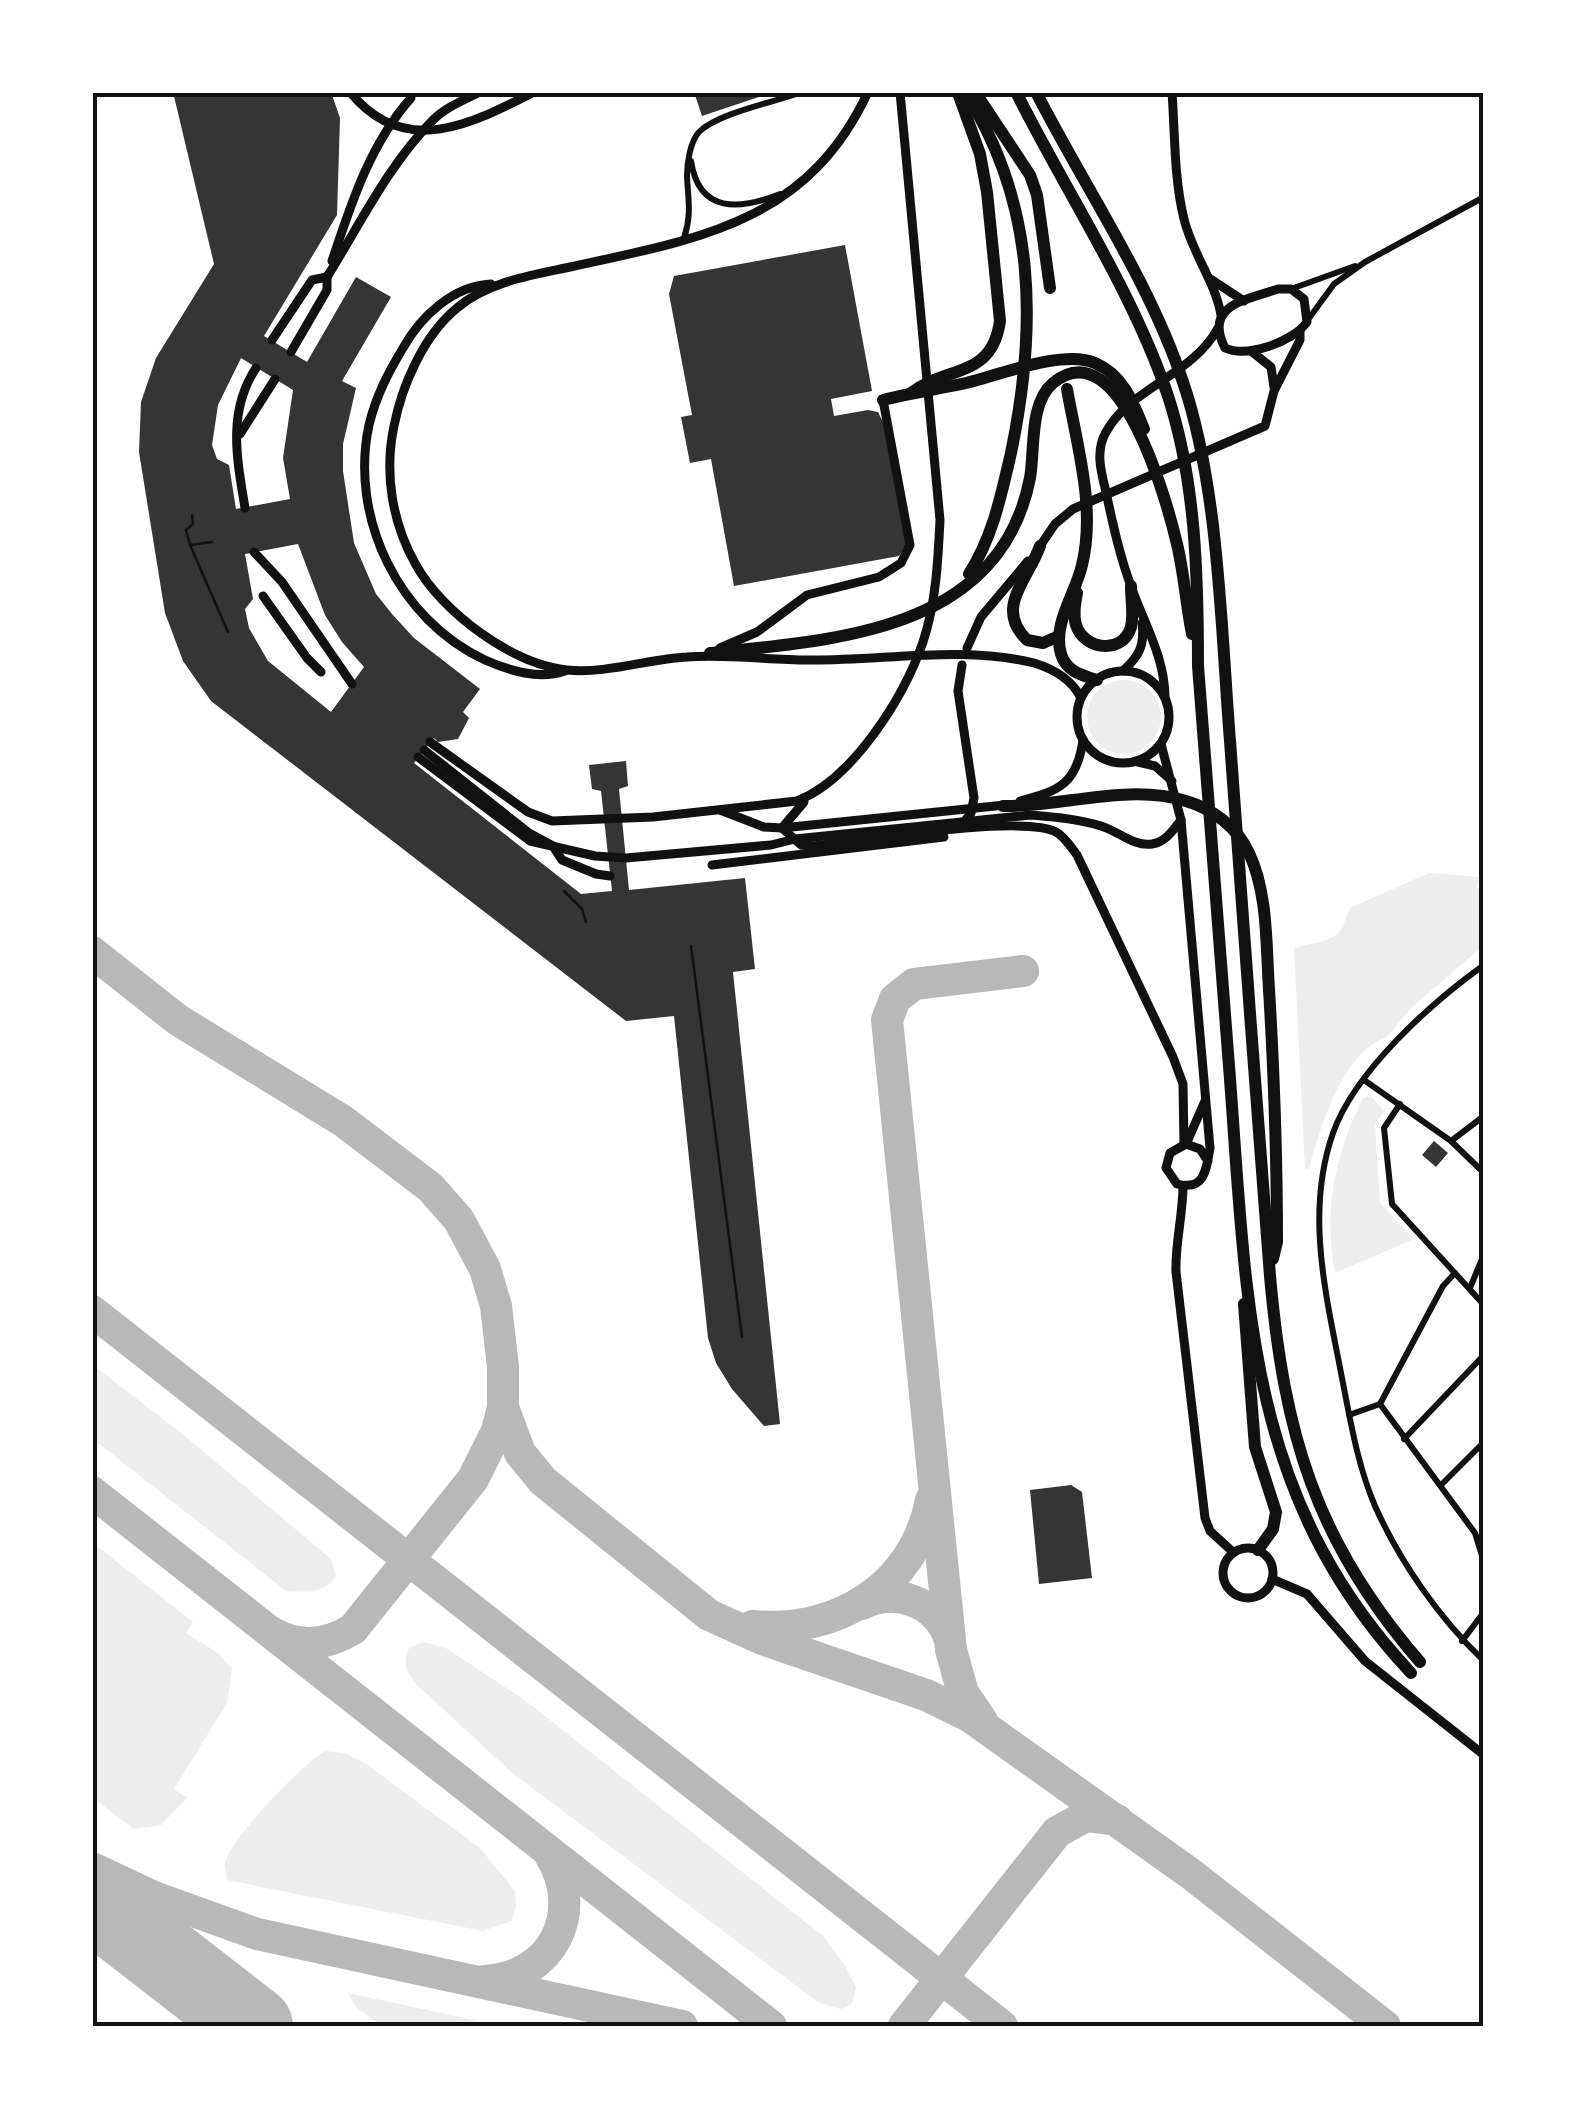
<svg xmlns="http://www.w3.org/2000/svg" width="1576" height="2119" font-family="'Roboto Condensed',sans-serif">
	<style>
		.green { fill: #eee }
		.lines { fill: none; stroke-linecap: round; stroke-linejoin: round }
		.taxiway { stroke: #b8b8b8; stroke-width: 32 }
		.runway { stroke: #b8b8b8; stroke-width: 80 }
		.building { fill: #353535; fill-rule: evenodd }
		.path { stroke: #111; stroke-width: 2.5 }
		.minor { stroke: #111; stroke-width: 6 }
		.tertiary { stroke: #111; stroke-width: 9 }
		.motorway { stroke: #111; stroke-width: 12 }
		.neatline { fill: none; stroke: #111; stroke-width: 4 }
	</style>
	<rect width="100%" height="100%" fill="#fff"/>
	<g class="green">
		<circle cx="1124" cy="717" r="37"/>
		<path d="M1429,873L1479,877L1477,888L1483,889V946L1411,1008L1387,1037C1343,1051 1320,1128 1309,1169H1305L1294,949C1307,943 1331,943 1340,931C1344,925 1347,914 1350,908Z"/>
		<path d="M1371,1096L1384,1111L1375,1124L1380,1203L1414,1239L1335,1273C1323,1210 1335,1155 1363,1098Z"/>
		<path d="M93,1365L185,1436L331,1559L336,1576C323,1595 307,1592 286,1591L93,1439Z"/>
		<path d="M93,1543L193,1622L186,1633L218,1653L232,1669L227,1703L174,1789L187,1798L161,1825L134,1829L93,1798Z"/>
		<path d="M423,1642L446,1648L526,1701L823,1936L844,1964L856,1987L852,2004L841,2009L818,2002L511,1772L416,1684C406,1671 402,1664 409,1648Z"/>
		<path d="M325,1751L345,1753L366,1764L480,1848L515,1891L516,1907L511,1921L483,1931L227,1880C227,1878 225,1866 225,1864C229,1840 303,1763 325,1751Z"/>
		<path d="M348,1993L502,2026H381L355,2006Z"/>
	</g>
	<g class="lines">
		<g class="taxiway">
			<path d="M92,952L178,1020L343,1121L431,1188L459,1220L485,1269L496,1306L503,1367V1407L497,1431L473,1479L353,1629C326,1646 298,1648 271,1632"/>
			<path d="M92,1311L1002,2026"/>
			<path d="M503,1407L520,1453L543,1481L709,1615L762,1639L926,1695L969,1716L1191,1874L1385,2026"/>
			<path d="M92,1492L771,2026"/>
			<path d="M862,1604C896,1587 936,1602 949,1637"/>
			<path d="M753,1626C838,1634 914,1586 931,1500"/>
			<path d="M982,1721L963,1693L951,1650L887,1020L895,999L914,984L1023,971"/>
			<path d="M92,1868L154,1897L257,1934L682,2026"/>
			<path d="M485,1981C553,1977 585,1912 550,1855"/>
			<path d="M904,2026L1057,1832L1086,1816L1117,1820"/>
		</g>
		<path class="runway" d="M92,1901L253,2026"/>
	</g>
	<g class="building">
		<path d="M173,92H331L340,118L337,215L264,336L307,362L356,277L391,297L342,381L356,388L343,444V471L354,543L376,594L392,614L414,638L480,689L463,712L469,718L458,739L438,742L434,738L414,763L581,894L612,891L601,791L592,789L589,765L626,761L628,786L619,789L629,890L745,878L755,969L733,972L780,1424L764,1426L732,1389L716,1363L708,1338L674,1016L626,1021L211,701L183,661L165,613L139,452L141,402L156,358L214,264ZM241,358L293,390L283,458L290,499L236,509L229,465L217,459L212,445L218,405ZM298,544L325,615L342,642L364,667L331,712L268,661L249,628L245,609L253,599L245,554Z"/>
		<path d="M694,92H771V93L702,116Z"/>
		<path d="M845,245L872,391L831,399L834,416L868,410L878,412L884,424L907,544L899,556L734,586L711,459L690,463L681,417L692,415L669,294L674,276Z"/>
		<path d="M1434,1141L1448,1153L1436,1167L1422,1155Z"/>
		<path d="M1071,1485L1082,1492L1092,1578L1039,1584L1030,1490Z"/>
	</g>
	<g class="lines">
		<g class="path">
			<path d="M192,515L193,524L186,530L190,545L212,542"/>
			<path d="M190,545L228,632"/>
			<path d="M564,891L582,909L586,922"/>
			<path d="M691,946L742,1337"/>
		</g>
		<g class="minor">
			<path d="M691,161C699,214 740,210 780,194"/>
			<path d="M684,238C692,215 688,199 687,176C687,163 690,142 699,132C718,113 775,102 802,92"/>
			<path d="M1291,289L1355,266"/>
			<path d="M1307,321L1334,284L1365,262L1484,197"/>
			<path d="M1484,965C1431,1003 1355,1071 1333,1133C1305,1213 1326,1294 1341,1373C1350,1418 1357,1464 1375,1506C1400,1562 1439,1618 1484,1661"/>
			<path d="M1364,1080L1451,1141L1484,1173"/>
			<path d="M1400,1104L1384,1128L1392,1204L1484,1305"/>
			<path d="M1451,1141L1484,1116"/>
			<path d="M1470,1288L1484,1254"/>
			<path d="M1380,1404L1475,1533L1484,1562"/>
			<path d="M1380,1404L1443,1286L1455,1273"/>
			<path d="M1349,1415L1380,1404"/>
			<path d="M1404,1439L1484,1355"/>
			<path d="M1441,1485L1484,1442"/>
			<path d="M1462,1641L1484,1612"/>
		</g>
		<g class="tertiary">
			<path d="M350,92C404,159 472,124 534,92"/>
			<path d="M868,92C807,223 698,239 570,267C532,275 487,282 457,308C424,335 402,385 394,426C384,473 392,523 416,565C442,612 512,664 567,670C606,674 648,659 687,657C727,654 768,660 808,660C882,661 962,645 1034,663C1054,669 1072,680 1081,698"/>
			<path d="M1172,92C1175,134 1174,179 1184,219C1192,253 1215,281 1221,315"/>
			<path d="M332,261C351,204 370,144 411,98"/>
			<path d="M1209,278L1244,301"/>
			<path d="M491,284C453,286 421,316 403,348C388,373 376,396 369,425C349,518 399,620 485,660C510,671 539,680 565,671"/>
			<path d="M1278,289H1291L1304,299L1307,322C1293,342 1247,358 1225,348C1203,305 1246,300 1278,289Z"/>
			<path d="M272,340L312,280L327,277C359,226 389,164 433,120C446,107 464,100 480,92"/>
			<path d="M1251,351L1271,367L1274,387"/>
			<path d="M291,352L327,290V276"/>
			<path d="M240,434L275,379"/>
			<path d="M245,508C237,459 227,412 256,368"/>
			<path d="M1038,549L1055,524L1073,509L1265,426L1274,391L1300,340V331"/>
			<path d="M254,552L282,582L352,684"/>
			<path d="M263,596L307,658L321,672"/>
			<path d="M720,648L757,632L807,595L879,577L901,563L910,545L883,400"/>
			<path d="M967,648L981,617L1028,561"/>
			<path d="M962,665L958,691L974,798L971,813L964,822"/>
			<path d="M1123,671C1139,656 1145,646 1142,623"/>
			<circle cx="1123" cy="717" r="46"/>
			<path d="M1165,698C1165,658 1145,625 1132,589C1120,557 1113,525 1106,492C1101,472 1095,451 1106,432C1130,388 1193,375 1218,328"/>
			<path d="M430,742L528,812L552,821L653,817L797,801C853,779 904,697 923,642C936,603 938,561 940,520L900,92"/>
			<path d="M1161,744L1181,820L1210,1148C1206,1170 1205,1191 1177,1184L1166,1168L1170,1153L1186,1144L1200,1149L1208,1161"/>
			<path d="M424,750L529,833L553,846L562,860L596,874L610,876"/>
			<path d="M418,757L530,841L595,856L626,858L771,845L795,839L1031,815C1055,817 1078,819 1101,826C1118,831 1134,847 1152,844C1166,842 1173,830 1181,820"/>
			<path d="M1138,762L1155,766L1172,781"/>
			<path d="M1020,801C1060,791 1077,783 1083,740"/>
			<path d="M804,802L782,828L801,845L813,846C858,841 1022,814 1056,832C1065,837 1071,847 1077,855L1173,1057L1183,1084L1184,1145"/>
			<path d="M720,810L764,827L782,828L1005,805"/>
			<path d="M712,865L944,837"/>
			<path d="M1187,1142L1205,1101"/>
			<path d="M1183,1186C1183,1215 1175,1243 1176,1272L1205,1518L1210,1531L1233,1552"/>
			<circle cx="1248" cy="1573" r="25"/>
			<path d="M1272,1579L1307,1594L1365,1661L1484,1755"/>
		</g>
		<g class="motorway">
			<path d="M965,92C1037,204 1037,328 1011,453C1001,496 993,536 969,574"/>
			<path d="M975,92L1030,175L1037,195L1050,288"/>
			<path d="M1016,92C1066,192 1131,288 1167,393C1196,479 1198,577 1198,666C1208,799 1219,933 1229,1066C1247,1295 1243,1494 1411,1673"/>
			<path d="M1036,92C1085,188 1149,280 1183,382C1219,488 1221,629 1230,741C1243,919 1256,1098 1270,1276C1284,1433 1315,1541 1420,1662"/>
			<path d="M1067,389C1077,446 1096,508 1082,565C1076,593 1052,624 1061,654C1066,671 1081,675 1097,680"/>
			<path d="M911,393C947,365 992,379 1000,321L987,192L980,154L958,93"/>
			<path d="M883,400C911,393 939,389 966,383C999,375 1064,349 1095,363C1123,375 1133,402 1144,429"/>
			<path d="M1040,546C1028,580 994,608 1027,640L1043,643L1059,636"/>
			<path d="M1077,593C1075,604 1073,615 1076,625C1084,650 1123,655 1131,627C1134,615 1131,599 1131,586"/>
			<path d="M710,653C835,640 1000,632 1030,478C1035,450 1029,403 1053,383C1120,328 1167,502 1177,544C1184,573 1186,604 1192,634"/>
			<path d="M1003,806C1062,807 1128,783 1186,801C1213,809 1237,827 1249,853C1268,893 1266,945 1269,989C1274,1073 1277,1157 1277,1242L1273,1259"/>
			<path d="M1244,1304L1255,1447L1276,1512L1273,1529L1258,1550"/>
		</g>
	</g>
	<rect width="1576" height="2119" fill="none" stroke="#ffffff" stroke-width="190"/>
	<rect x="95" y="95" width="1386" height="1929" class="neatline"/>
</svg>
